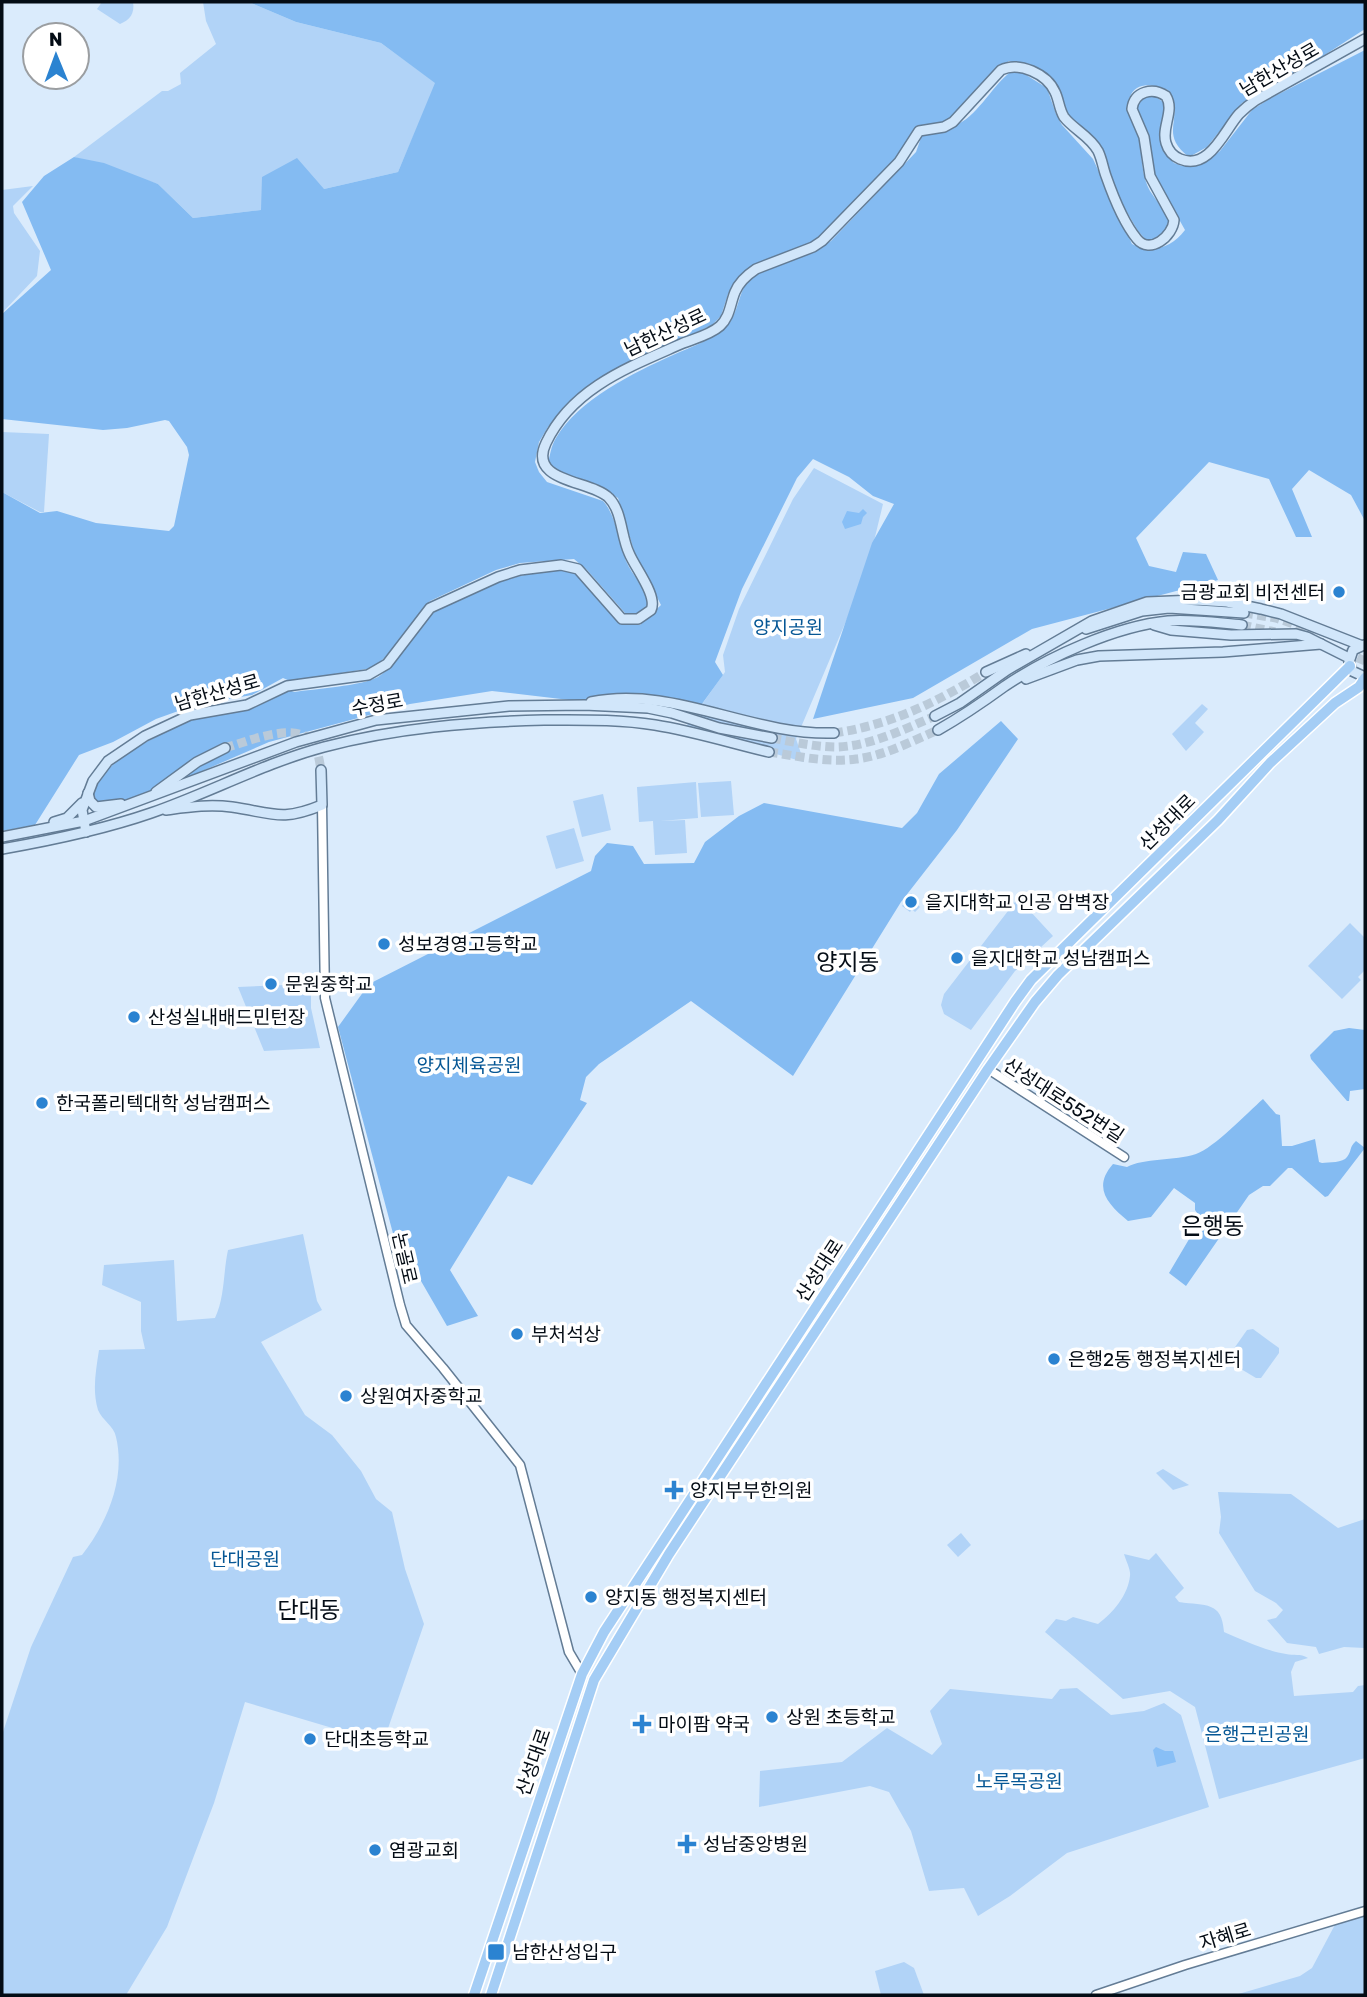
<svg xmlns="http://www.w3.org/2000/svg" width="1367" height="1997" font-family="Rubik,'Noto Sans KR',sans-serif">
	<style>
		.green { fill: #b1d3f7 }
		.forest { fill: #84bbf2 }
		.water { fill: #88bff6 }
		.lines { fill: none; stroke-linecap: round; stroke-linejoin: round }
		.secondary-tunnel { stroke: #bacad9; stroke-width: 9; stroke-dasharray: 9 4.5; stroke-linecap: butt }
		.tertiary-casing { stroke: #637c95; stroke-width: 11 }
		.secondary-casing { stroke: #637c95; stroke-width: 12 }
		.primary-casing { stroke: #fff; stroke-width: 13 }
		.tertiary { stroke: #fff; stroke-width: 8 }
		.secondary { stroke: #d1e6fa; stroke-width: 9 }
		.primary { stroke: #a4cdf5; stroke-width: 10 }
		.poi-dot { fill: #2b83d1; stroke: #fff; stroke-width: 2.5 }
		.labels { text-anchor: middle; stroke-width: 7; stroke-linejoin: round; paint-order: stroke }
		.street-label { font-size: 19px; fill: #040c15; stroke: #fff }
		.poi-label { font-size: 19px; fill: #040c15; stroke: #fff; text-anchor: start }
		.park-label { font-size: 19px; fill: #065795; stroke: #fff }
		.quarter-label { font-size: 23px; fill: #040c15; stroke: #fff }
	</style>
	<rect width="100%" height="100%" fill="#daebfc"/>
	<g class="green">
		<path d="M102,2H133C135,13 130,20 120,24L97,9Z"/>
		<path d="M203,2H249L296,22L381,43L436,83L398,172L324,189L261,210L193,218L158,184L74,157L162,91H168L181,84L180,73L216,44L206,21Z"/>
		<path d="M33,186L13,206L14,213L40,251L37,276L2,313V190Z"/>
		<path d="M2,432L49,434L44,512H40L2,492Z"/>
		<path d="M814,468L883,504L866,574L796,739L804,762L685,728L725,672L723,655L739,609L793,499Z"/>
		<path d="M1202,704L1208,709L1195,723L1204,732L1186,751L1172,734Z"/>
		<path d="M731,781L734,815L701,817L698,783Z"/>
		<path d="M696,782L698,818L660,821L685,820L687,853L655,855L653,821L639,822L637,787Z"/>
		<path d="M603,794L611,830L582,837L573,801Z"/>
		<path d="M574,828L584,861L556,869L546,836Z"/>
		<path d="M911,893L919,901L917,904L920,907L915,912L912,909L910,912L902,906Z"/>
		<path d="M1018,898L1053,936L1015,971L971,1030L944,1014L941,1005L944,994Z"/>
		<path d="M1350,923L1365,938V970L1358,977L1361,980L1342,999L1308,966Z"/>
		<path d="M311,984V1008L320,1048L264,1051L238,987Z"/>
		<path d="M303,1234L317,1301L322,1310L261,1342L305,1415L332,1435L361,1471L376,1499L392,1512L405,1569L424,1624L383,1743L245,1702L214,1803L167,1927L126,1995H2V1735L31,1647L73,1557L82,1555C107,1523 126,1479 116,1437C114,1426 102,1420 98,1410C92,1390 96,1370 99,1350L145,1349L141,1331V1302L102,1285L104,1265L174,1260L177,1321L215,1318C225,1297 223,1273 228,1250Z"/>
		<path d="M1253,1329L1279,1348V1353L1261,1378H1256L1226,1360L1247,1330Z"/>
		<path d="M1163,1469L1189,1485L1173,1490L1156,1473Z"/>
		<path d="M1218,1492L1291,1494L1338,1528L1365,1519V1648L1344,1647L1319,1654L1316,1647L1287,1643L1267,1620L1276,1618L1283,1610L1276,1603L1255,1591L1219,1533L1221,1517Z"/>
		<path d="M961,1533L971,1545L958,1557L947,1545Z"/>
		<path d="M1156,1553L1184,1588L1175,1597L1179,1602C1206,1606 1222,1601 1224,1632C1243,1640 1266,1651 1286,1654C1294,1656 1300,1653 1308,1658L1295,1662L1291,1672L1294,1696L1353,1692L1358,1686L1365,1685V1758L1219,1799L1195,1707L1170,1691L1123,1699L1045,1632L1056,1619L1066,1621L1073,1617L1098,1624C1113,1613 1128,1595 1130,1576C1131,1570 1126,1561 1124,1554L1149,1560Z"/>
		<path d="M1077,1688L1111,1715L1144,1711L1164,1703L1181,1715L1209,1807L1067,1853L1010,1896L978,1916L964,1888L929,1891L911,1831L889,1792L870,1786L759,1807L760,1771L842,1762L887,1728L932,1755L942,1744L930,1711L950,1689L1052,1699L1060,1689Z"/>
		<path d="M1365,1911V1995H1235L1300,1976L1312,1968L1338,1919Z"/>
		<path d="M904,1962L914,1968L924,1995H881L875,1971Z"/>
	</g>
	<g class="forest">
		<path d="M249,2H1365V29L1306,67L1282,78L1242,103L1207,147L1189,157C1157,132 1186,120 1168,90C1159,87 1146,82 1137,88C1118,101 1138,128 1140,144C1142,159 1142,177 1150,191C1156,200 1163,209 1170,217C1171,231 1159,240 1146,240L1138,231L1121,202L1111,178L1064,109L1057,85L1043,72L1009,61L997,70L957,117L941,124L918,128L913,132L905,148L891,166L817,241L742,273L728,294L721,316L712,325L604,376L582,391L548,427L539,442L535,462L539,472L547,482L603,501C618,517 618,547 629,567C636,580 648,590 650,606L641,614L625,613L587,570L574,559L520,563L496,570L430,601L390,653L373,668L290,681L283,678L252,695L195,705L156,719L113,742L79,755L35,825L2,831V492L40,513L57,511L96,523L169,531L174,526L189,455L187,447L169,421L165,420L127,428L103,430L2,419V314L51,270L22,202L44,176L74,157L104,163L158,184L193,218L261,210L262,177L297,158L324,189L398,172L435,83L381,43L296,22Z"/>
		<path d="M1365,50V521L1351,495L1309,470L1292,489L1312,537H1296L1269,479L1209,462L1136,538L1149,566L1176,572L1183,552L1206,554L1218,580L1032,629L913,698L813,719L872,543L894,504L873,496L849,477L813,459L797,478L742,589L715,662L723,675L691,719L646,709L492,691L410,704L269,742L138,799L104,808L93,804L92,789L103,774L120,758L148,741L198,716L256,706L287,689L294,692C314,689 362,686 378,677C403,661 410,629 434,612C460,593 551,558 580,575L623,625H640L661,605L635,554L618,498C596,483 567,482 548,464C550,455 551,446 556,438C578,400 633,373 673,355C689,348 711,340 725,328C740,314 737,290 752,276C769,263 809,255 831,241L916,152L922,135C932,131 944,131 954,126C977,117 990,89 1009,73H1023L1047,88L1056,114L1062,125L1093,159L1132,244C1152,255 1172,247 1185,230L1152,171L1149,134L1138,114L1137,106L1142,95H1153L1166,104L1163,146L1167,155L1174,163L1182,166L1205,162L1220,151L1252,110L1269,99Z"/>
		<path d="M1001,721L1018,739L957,830L901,902L793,1076L691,1001L599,1064L586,1077L580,1100L587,1103L532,1185L508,1176L450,1270L478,1316L447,1326L410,1262L399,1256L338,1027L369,984L591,871L595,856L607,843L633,846L644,864L694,863L705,842L739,816L764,803L902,828L917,813L939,774Z"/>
		<path d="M1349,1028L1365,1030V1089L1350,1091L1349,1101H1347L1311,1059L1310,1055L1334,1031Z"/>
		<path d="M1263,1099L1276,1114L1280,1115L1282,1146H1292L1315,1139L1319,1162L1322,1163C1329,1162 1343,1163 1347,1157C1352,1151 1349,1147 1356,1141L1365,1148L1328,1196L1325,1197L1292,1168H1288L1270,1186H1263L1249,1195L1186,1286L1169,1273L1201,1219L1195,1210V1203L1174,1188L1151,1217L1128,1221C1108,1204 1092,1188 1113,1164L1127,1167C1143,1158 1175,1161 1196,1154C1214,1148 1247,1113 1263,1099Z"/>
	</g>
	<g class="water">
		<path d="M863,509L867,513L863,517L861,524L845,529L842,522L847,511L859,513Z"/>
		<path d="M1156,1747L1165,1751H1173L1176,1762L1157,1767L1153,1750Z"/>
	</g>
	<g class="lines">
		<g class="secondary-tunnel">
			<path d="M1244,613L1276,618L1315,631"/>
			<path d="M1242,625L1275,632"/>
			<path d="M1345,652L1365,661"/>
			<path d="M834,733C891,725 937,702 986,672"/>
			<path d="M772,738C794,742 815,747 837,747C870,746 905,729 935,716"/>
			<path d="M225,748C245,742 285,726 305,736C317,742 319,758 321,770"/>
			<path d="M769,752C797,756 827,763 856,759C884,756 912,741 938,730"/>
		</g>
		<defs>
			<g id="tertiary">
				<path d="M322,805L325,998L400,1305L406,1325L443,1368L520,1465L569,1652L582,1674"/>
				<path d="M988,1069L1124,1157"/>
				<path d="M1096,1995L1185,1965L1365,1911"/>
			</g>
			<g id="secondary">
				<path d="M1154,625L1171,630L1231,635L1296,634L1307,637L1349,658"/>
				<path d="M1086,629L1142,611L1169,608L1244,613"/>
				<path d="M1364,645L1353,650L1349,662L1352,671L1365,677"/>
				<path d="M986,672L1026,654"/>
				<path d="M1026,679L1077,660L1099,656L1223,652L1321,644"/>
				<path d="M591,702C673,685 751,736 834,733"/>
				<path d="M935,716L960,703L1007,670L1092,621L1147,602L1195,600L1227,602L1261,609L1281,614L1360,645"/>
				<path d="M938,730C961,717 983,702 1005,686C1048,657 1116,626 1168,621C1192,619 1218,623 1242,625"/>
				<path d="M156,792L197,762L225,748"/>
				<path d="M88,793L90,801L96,807L121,804"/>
				<path d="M166,810C189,807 209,804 232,807C273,813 281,822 322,805L321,770"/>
				<path d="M54,822L67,818L82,803"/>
				<path d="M86,832L82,810L93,781L108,761L145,736L190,715L247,705L287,686L368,675L387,664L430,608L498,577L520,570L561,565L578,569L622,619H638L651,610C658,596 635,568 629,553C621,536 622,511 609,498C592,480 527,483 546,443C572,388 629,367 681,344C693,339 710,335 720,326C730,317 730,304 735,292C739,282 747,275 756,269L813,247L822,241L899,162L919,131L944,127L953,122L1001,70C1019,61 1047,74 1055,92C1059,100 1059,109 1064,117C1073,129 1090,136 1098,151C1102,159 1103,168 1106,176C1113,196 1123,222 1137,239C1150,255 1173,236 1174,220L1150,176L1144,137L1132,109C1134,91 1153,87 1166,96C1175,111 1161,127 1166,143C1168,150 1173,156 1180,159C1209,171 1224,131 1239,114C1244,109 1250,104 1256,100L1365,39"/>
				<path d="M2,837L84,821L296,742L376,720L509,706L584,705L648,708L672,713L719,728L772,738"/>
				<path d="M2,849C53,840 102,830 151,813C209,793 264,763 324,747C396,728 470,722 544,720C581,720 619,719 655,725C693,731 731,743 769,752"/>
			</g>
			<g id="primary">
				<path d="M474,1995L582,1674L604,1632L1015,1002L1031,980L1350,666"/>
				<path d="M491,1995L594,1680L669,1554L988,1069L1035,1002L1058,975L1218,820L1270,763L1335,703L1359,687L1365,678"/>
			</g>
		</defs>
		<use href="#tertiary" class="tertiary-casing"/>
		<use href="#secondary" class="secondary-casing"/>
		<use href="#primary" class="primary-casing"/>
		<use href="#tertiary" class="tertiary"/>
		<use href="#secondary" class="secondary"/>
		<use href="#primary" class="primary"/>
	</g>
	<g class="poi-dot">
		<circle cx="1339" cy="592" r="7"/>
		<circle cx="911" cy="902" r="7"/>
		<circle cx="384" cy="944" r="7"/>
		<circle cx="957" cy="958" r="7"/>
		<circle cx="271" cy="984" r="7"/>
		<circle cx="134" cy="1017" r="7"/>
		<circle cx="42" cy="1103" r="7"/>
		<circle cx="517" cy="1334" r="7"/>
		<circle cx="1054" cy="1359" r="7"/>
		<circle cx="346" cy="1396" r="7"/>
		<path d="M670.5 1479.5h7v7h7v7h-7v7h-7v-7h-7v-7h7z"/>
		<circle cx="591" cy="1597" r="7"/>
		<circle cx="772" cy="1717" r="7"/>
		<path d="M638.5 1713.5h7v7h7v7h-7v7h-7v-7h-7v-7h7z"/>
		<circle cx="310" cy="1739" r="7"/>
		<path d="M683.5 1833.5h7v7h7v7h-7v7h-7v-7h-7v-7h7z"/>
		<circle cx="375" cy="1850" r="7"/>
		<rect x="487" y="1943" width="18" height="18" rx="3.5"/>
	</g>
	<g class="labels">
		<g class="street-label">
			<text transform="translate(1279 69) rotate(-30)" y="7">남한산성로</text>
			<text transform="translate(665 332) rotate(-25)" y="7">남한산성로</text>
			<text transform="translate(217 692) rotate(-16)" y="7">남한산성로</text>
			<text transform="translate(377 704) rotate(-10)" y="7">수정로</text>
			<text transform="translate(1167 822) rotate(-45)" y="7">산성대로</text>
			<text transform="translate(1064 1100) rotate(33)" y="7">산성대로552번길</text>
			<text transform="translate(405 1258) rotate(77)" y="7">논골로</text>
			<text transform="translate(819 1270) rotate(-57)" y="7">산성대로</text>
			<text transform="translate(533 1762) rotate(-71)" y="7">산성대로</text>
			<text transform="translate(1225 1936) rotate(-17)" y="7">자혜로</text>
		</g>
		<g class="poi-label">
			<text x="1325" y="599" text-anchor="end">금광교회 비전센터</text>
			<text x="925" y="909">을지대학교 인공 암벽장</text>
			<text x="398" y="951">성보경영고등학교</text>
			<text x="971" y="965">을지대학교 성남캠퍼스</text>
			<text x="285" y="991">문원중학교</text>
			<text x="148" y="1024">산성실내배드민턴장</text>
			<text x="56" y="1110">한국폴리텍대학 성남캠퍼스</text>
			<text x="531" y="1341">부처석상</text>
			<text x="1068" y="1366">은행2동 행정복지센터</text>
			<text x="360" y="1403">상원여자중학교</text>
			<text x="690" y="1497">양지부부한의원</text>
			<text x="605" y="1604">양지동 행정복지센터</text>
			<text x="786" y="1724">상원 초등학교</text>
			<text x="658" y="1731">마이팜 약국</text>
			<text x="324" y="1746">단대초등학교</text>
			<text x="703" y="1851">성남중앙병원</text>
			<text x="389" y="1857">염광교회</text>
			<text x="512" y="1959">남한산성입구</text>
		</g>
		<g class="park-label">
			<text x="788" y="634">양지공원</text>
			<text x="469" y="1072">양지체육공원</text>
			<text x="245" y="1566">단대공원</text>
			<text x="1257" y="1741">은행근린공원</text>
			<text x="1019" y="1788">노루목공원</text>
		</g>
		<g class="quarter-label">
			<text x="848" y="970">양지동</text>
			<text x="1213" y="1234">은행동</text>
			<text x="309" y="1618">단대동</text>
		</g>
	</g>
	<rect width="1367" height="1997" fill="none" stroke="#040c15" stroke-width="7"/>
	<g transform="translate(56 56) rotate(359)"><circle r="33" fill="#ffffff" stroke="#9b9ea1" stroke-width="2"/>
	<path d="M0-5L12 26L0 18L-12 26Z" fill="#2b83d1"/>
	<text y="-10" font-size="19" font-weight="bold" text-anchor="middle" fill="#040c15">N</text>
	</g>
</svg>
